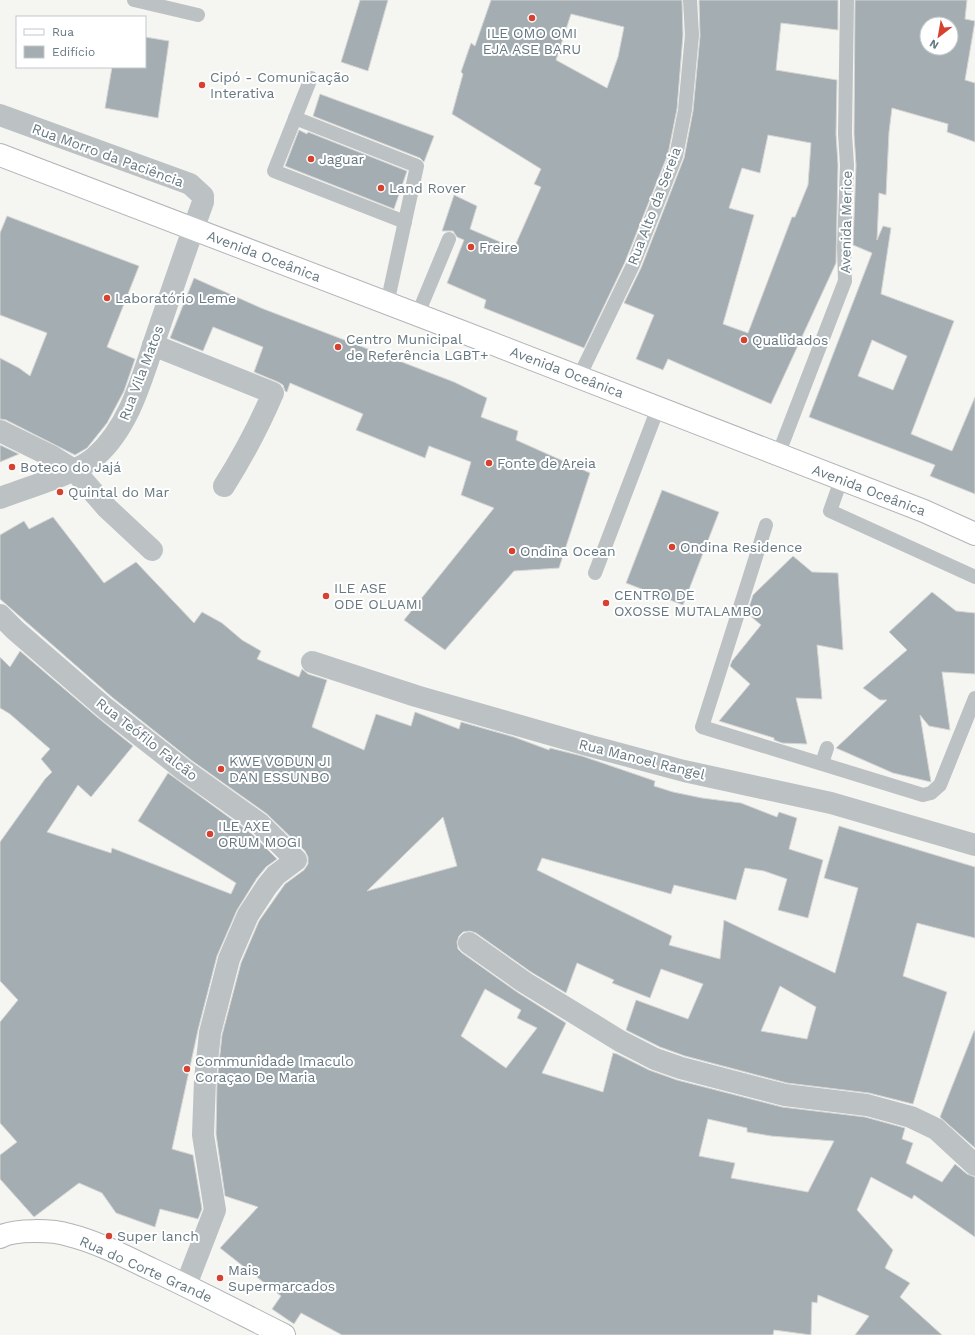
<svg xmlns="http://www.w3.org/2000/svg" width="975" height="1335" font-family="'Work Sans',sans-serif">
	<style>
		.building { fill: #a4adb1; stroke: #d6d6d4; fill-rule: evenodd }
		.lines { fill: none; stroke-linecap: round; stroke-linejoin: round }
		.secondary-casing { stroke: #aeb5b8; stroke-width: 24 }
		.primary-casing { stroke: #b0b5b8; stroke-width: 24 }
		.lane { stroke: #bcc1c3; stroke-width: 14 }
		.street { stroke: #bcc1c3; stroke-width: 22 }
		.secondary { stroke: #fff; stroke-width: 22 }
		.primary { stroke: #fff; stroke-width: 22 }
		.poi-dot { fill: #d74130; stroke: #fff; stroke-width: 1.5 }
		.labels { text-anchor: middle; stroke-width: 4; stroke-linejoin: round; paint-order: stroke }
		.poi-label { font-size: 14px; fill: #667881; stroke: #fff; text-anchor: start }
		.street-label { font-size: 14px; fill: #667881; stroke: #fff }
	</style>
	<rect width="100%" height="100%" fill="#f5f5f2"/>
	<g class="building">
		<path d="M360,0H388L368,71L341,62Z"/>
		<path d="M491,0H682L683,35L677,109L668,154L625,262L584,348L484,308L486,300L447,283L464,240L457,237L453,231H442L454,195L477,206L470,229L514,248L541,187L534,184L541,169L452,114L463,74L461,72L471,43L475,46ZM571,14L624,27L618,57L607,88L556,60Z"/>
		<path d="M699,0H838V30L781,23L776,70L837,80L836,134L838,165L836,263L771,404L668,359L663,370L636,359L654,315L624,303L641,268L684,158L693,111L700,36ZM768,135L811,143L808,185L795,217H792L748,333L723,324L754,215L729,208L742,168L760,173Z"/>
		<path d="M855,0H967L965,19L975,21L965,80L975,83V142L947,132L948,124L892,108L889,132L886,195L879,193L877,240L883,226L891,228L881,294L954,321L911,434L952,451L975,397V494L930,476L935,465L809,417L872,253L853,245L856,165L854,134ZM927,24H951V48H927ZM872,340L907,356L893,390L858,376Z"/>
		<path d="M145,37L169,41L158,118L105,108L112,67H145Z"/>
		<path d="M320,94L434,136L424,162L420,158L313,116Z"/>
		<path d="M299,130L307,134L308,132L407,171L394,209L285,166Z"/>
		<path d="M7,216L139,266L107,347L135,359L124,391L107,423L87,448L75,455L6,420L0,419V358L19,368L30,376L47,333L0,315V233Z"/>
		<path d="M194,278L261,308L454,382L487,398L481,417L518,431L516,440L590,473L559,568L514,571L445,650L404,620L494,508L461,495L471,462L429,446L425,458L356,430L363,414L290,383L287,392L285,391L283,385L278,382L254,372L263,347L213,327L203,351L170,338Z"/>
		<path d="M0,445L19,454L0,462Z"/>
		<path d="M662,490L719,512L683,605L626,583Z"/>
		<path d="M53,517L104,583L136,562L194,623L202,612L222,623L242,640L261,651L257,659L299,677L302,669L308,674L327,680L312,727L364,750L376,714L411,726L415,712L459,729L461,722L514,737L549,750L550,748L582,756L655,781L654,786L673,792L702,798L741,803L777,817L779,812L797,818L789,849L823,860L808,918L778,910L787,879L764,871L745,868L736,900L674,885L671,894L542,858L537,870L672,936L669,945L720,959L724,920L835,973L858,888L824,878L839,826L975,867V938L917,923L903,976L947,992L913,1104L869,1093L787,1083L685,1056L660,1047L626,1030L636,1000L688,1019L703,984L661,969L650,998L612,983L614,980L577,963L566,993L531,972L476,933L470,931L463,932L459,936L457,942L458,949L462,953L517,992L566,1023L542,1073L603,1092L613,1053L617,1054L649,1070L677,1080L782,1107L865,1117L905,1128L902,1139L913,1143L906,1163L942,1182L955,1164L967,1174L975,1177V1237L914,1195L912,1199L871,1177L857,1210L893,1250L885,1268L910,1283L900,1297L942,1335H855L869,1316L818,1295L817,1303L812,1302L811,1335L774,1330L773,1335H342L301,1313L294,1324L272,1309L281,1296L220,1248L258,1207L225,1196L216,1134L217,1081L222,1035L241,963L259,921L285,884L304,870L308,864V857L305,851L267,814L191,760L113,698L0,599V535L24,521L29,529ZM443,817L457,866L367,891ZM780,986L816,1007L807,1039L761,1031ZM485,989L521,1010L517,1018L537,1028L506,1068L461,1036ZM708,1119L747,1128V1132L771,1136L834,1141L808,1192L731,1178L735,1163L699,1156Z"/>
		<path d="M793,556L812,572L838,573L843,650L817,645L822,699L796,698L807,744L782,743L774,740V738L719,721L750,684L730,666L732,661L761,625L747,613L753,595Z"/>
		<path d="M932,592L956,611L975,613V674L942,672L950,730L929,726L920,715L931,782L893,773L836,748L887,700H880L863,688L907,650L889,632Z"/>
		<path d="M20,651L97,717L133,746L91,797L78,785L47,832L111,853L112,848L231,894L236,883L138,821L168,773L252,834L277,859L266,867L257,878L237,910L217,956L198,1030L172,1149L193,1155L202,1209L198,1219L160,1209L155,1227L116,1213L102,1193L79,1183L34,1217L0,1179V1155L17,1142L0,1123V1022L18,1000L0,981V842L45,779L52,772L41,759L50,749L10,714L0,708V657L10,667Z"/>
		<path d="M974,1031H975V1148L940,1117Z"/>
	</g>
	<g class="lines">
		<defs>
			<path id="secondary" d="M0,1237C14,1229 53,1230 69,1235C97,1242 124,1256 151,1269C196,1290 240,1313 284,1335"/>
			<path id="primary" d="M0,155L460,331L924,511L975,534"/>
		</defs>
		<use href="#secondary" class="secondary-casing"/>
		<use href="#primary" class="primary-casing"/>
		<g class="lane">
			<path d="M134,0L198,15"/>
			<path d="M311,78L274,171L405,222"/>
			<path d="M295,118L417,166L387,304"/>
			<path d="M417,316L449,239"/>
			<path d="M579,377L633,265L676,156L685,110L692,35L690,0"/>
			<path d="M778,455L845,281L844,247L847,165L845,134L847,0"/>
			<path d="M841,480L830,511L975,577"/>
			<path d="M766,525L702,727L923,795L931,793L940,785L975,698"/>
			<path d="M595,573L658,408"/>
			<path d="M822,763L827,748"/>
		</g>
		<g class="street">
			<path d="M0,115L190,184L203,196V202C188,243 174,284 160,325C144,370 132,425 95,457C76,474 25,488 0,498"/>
			<path d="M153,345L273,393C259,426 243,456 224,486"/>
			<path d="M0,431L53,457L74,470L107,508L152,550"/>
			<path d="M0,615L15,630L105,708L184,770L260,824L296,860L276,875L267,886L248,915L229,959L210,1033L205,1080L203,1135L215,1210L186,1285"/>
			<path d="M312,662L416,696L587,745L684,771L831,803L975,845"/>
			<path d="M469,943L524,982L620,1041L655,1059L681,1068L785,1095L867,1105L911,1117L936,1129L975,1165"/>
		</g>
		<use href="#secondary" class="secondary"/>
		<use href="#primary" class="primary"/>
	</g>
	<g class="poi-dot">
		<circle cx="532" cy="18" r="4"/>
		<circle cx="202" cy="85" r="4"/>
		<circle cx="311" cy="159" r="4"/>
		<circle cx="381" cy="188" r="4"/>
		<circle cx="471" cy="247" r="4"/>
		<circle cx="107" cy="298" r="4"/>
		<circle cx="744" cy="340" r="4"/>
		<circle cx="338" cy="347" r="4"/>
		<circle cx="489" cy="463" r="4"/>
		<circle cx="12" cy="467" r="4"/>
		<circle cx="60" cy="492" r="4"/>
		<circle cx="672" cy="547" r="4"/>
		<circle cx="512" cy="551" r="4"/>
		<circle cx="326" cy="596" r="4"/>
		<circle cx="606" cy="603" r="4"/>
		<circle cx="221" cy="769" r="4"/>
		<circle cx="210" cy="834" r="4"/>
		<circle cx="187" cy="1069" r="4"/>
		<circle cx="109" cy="1236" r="4"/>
		<circle cx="220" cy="1278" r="4"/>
	</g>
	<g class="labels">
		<g class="poi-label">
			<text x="532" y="38" text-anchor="middle">ILE OMO OMI<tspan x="532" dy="16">EJA ASE BARU</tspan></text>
			<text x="210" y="82">Cipó - Comunicação<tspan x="210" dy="16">Interativa</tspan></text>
			<text x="319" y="164">Jaguar</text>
			<text x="389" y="193">Land Rover</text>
			<text x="479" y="252">Freire</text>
			<text x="115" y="303">Laboratório Leme</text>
			<text x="346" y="344">Centro Municipal<tspan x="346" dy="16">de Referência LGBT+</tspan></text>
			<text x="752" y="345">Qualidados</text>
			<text x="497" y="468">Fonte de Areia</text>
			<text x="20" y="472">Boteco do Jajá</text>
			<text x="68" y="497">Quintal do Mar</text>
			<text x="680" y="552">Ondina Residence</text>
			<text x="520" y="556">Ondina Ocean</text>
			<text x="334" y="593">ILE ASE<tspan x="334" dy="16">ODE OLUAMI</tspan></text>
			<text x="614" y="600">CENTRO DE<tspan x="614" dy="16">OXOSSE MUTALAMBO</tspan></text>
			<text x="229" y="766">KWE VODUN JI<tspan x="229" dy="16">DAN ESSUNBO</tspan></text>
			<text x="218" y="831">ILE AXE<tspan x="218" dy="16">ORUM MOGI</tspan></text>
			<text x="195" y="1066">Communidade Imaculo<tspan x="195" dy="16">Coraçao De Maria</tspan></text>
			<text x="117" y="1241">Super lanch</text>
			<text x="228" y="1275">Mais<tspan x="228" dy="16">Supermarcados</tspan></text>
		</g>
		<g class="street-label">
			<text transform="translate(108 155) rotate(20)" y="5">Rua Morro da Paciência</text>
			<text transform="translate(654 206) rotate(-69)" y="5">Rua Alto da Sereia</text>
			<text transform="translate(846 222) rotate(-89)" y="5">Avenida Merice</text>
			<text transform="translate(264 256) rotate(21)" y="5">Avenida Oceânica</text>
			<text transform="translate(567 372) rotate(21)" y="5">Avenida Oceânica</text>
			<text transform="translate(141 373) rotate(-69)" y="5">Rua Vila Matos</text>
			<text transform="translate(869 490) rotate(21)" y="5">Avenida Oceânica</text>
			<text transform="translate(147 739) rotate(38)" y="5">Rua Teófilo Falcão</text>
			<text transform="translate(642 759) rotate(14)" y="5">Rua Manoel Rangel</text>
			<text transform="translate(146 1269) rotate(24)" y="5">Rua do Corte Grande</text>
		</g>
	</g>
	<rect x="16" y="16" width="130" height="52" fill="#ffffff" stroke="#c2c9cd"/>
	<rect x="24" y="29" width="20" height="6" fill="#ffffff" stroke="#c2c9cd"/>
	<text x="52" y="36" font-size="12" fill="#667881">Rua</text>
	<rect x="24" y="46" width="20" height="12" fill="#a4adb1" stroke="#c2c9cd"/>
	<text x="52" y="56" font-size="12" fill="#667881">Edifício</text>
	<g transform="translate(939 36) rotate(211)"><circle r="19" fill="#ffffff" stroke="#c2c9cd"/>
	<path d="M0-3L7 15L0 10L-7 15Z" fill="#d74130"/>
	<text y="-6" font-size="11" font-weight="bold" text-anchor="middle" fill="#667881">N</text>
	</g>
</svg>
